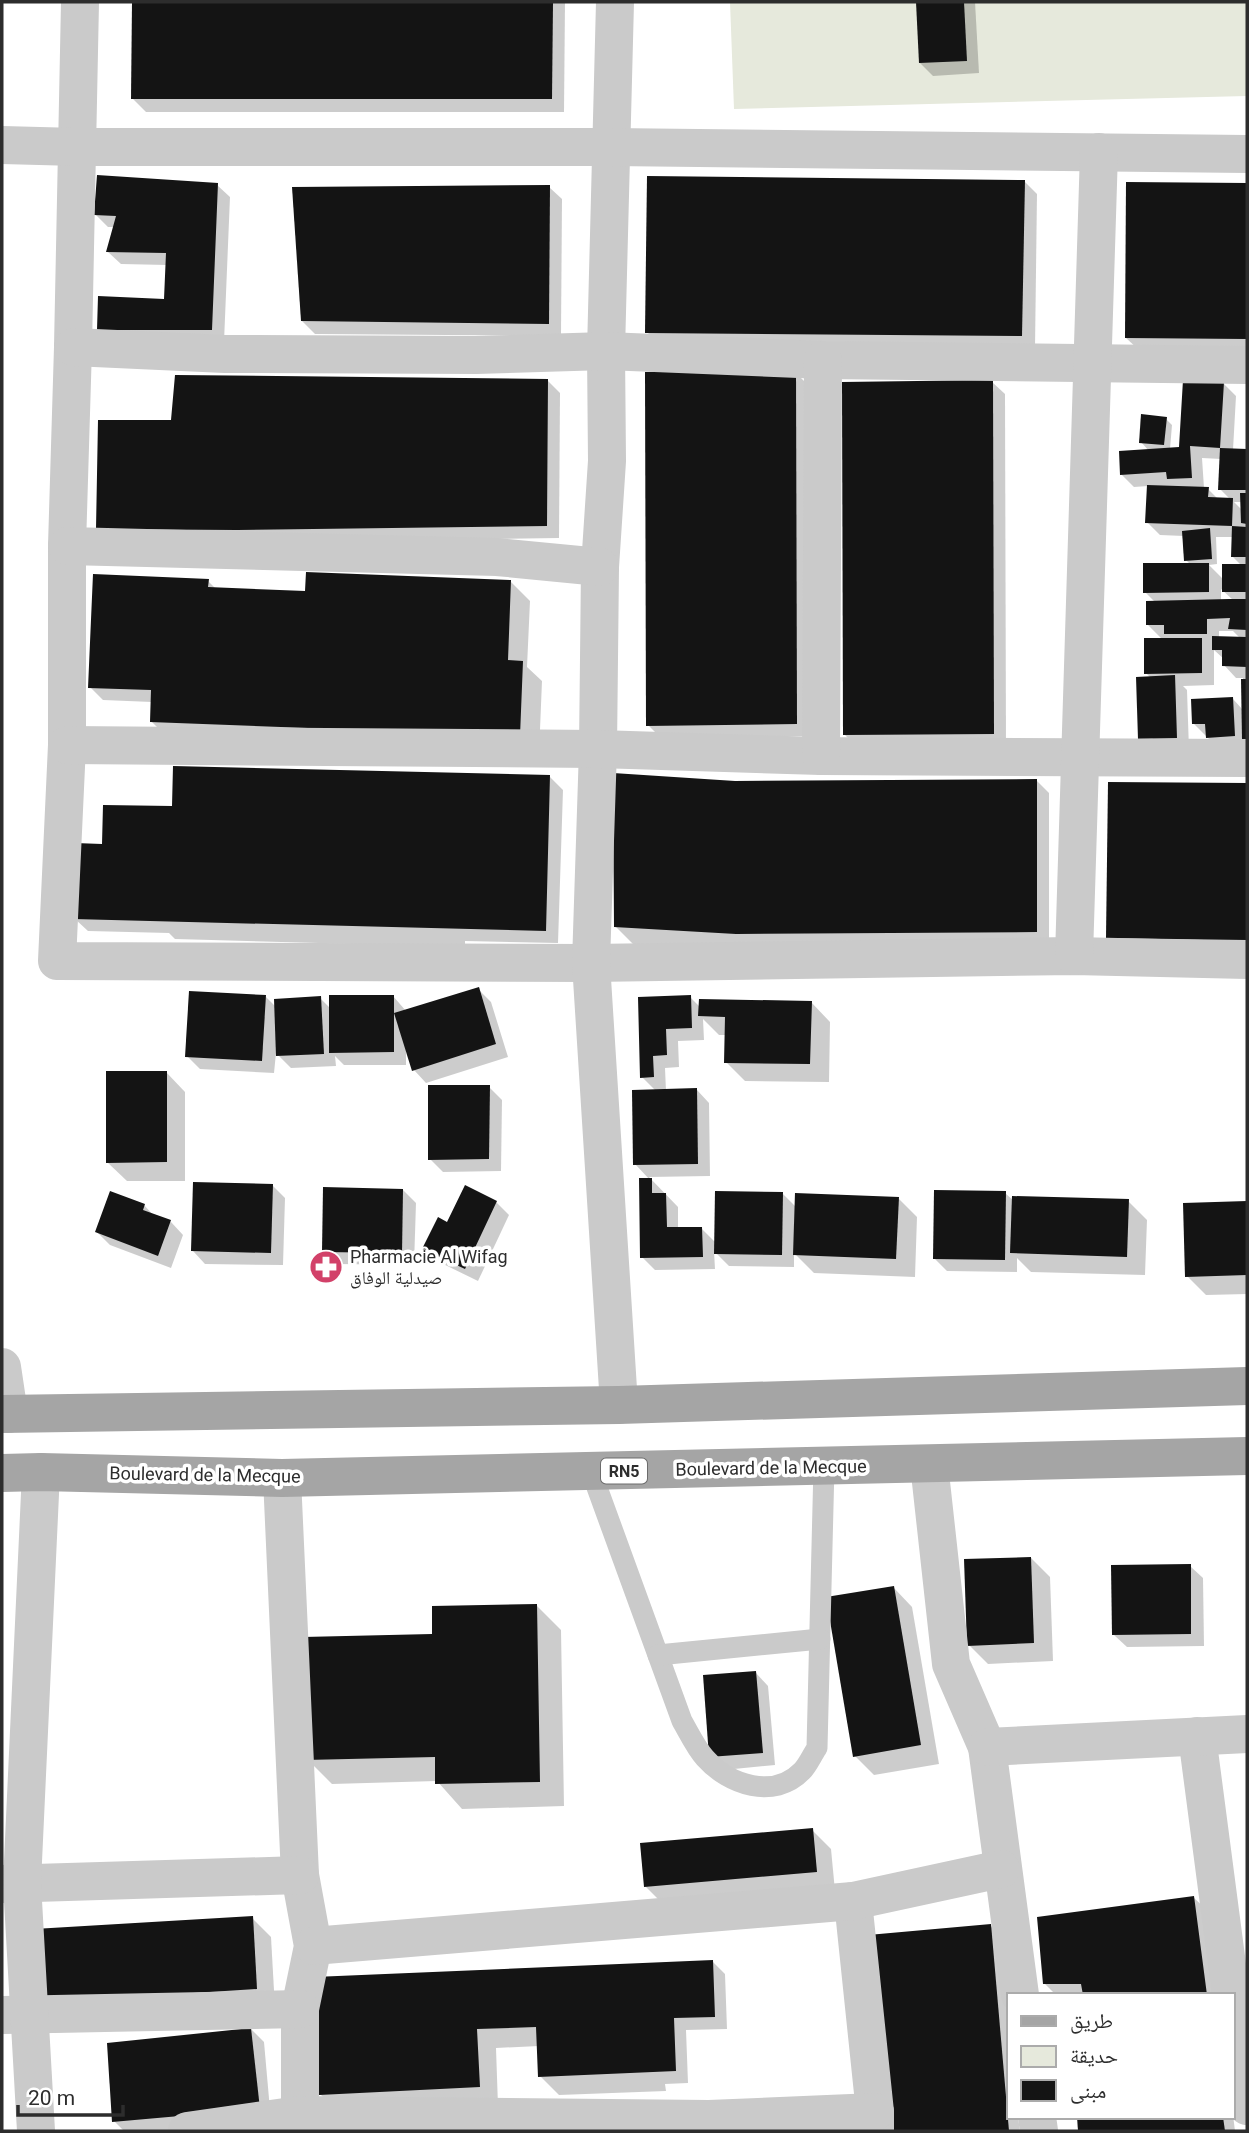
<svg xmlns="http://www.w3.org/2000/svg" width="1249" height="2133" font-family="Roboto,'Noto Naskh Arabic',sans-serif">
	<style>
		.green { fill: #e6e9dc }
		.shadow { fill: #0003; fill-rule: evenodd }
		.building { fill: #141414 }
		.lines { fill: none; stroke-linecap: round; stroke-linejoin: round }
		.lane { stroke: #cacaca; stroke-width: 21 }
		.street { stroke: #cacaca; stroke-width: 38 }
		.primary { stroke: #a5a5a5; stroke-width: 38 }
		.labels { text-anchor: middle; stroke-width: 7; stroke-linejoin: round; paint-order: stroke }
		.shield { fill: #fff; stroke: #6c6c6c; stroke-width: 2 }
		.shield-label { font-size: 16px; font-weight: bold; fill: #2d2d2d }
		.poi-label { font-size: 18px; fill: #2d2d2d; stroke: #fff; text-anchor: start }
		.street-label { font-size: 18px; fill: #2d2d2d; stroke: #fff }
	</style>
	<rect width="100%" height="100%" fill="#fff"/>
	<path class="green" d="M730,2H1247V96L734,109Z"/>
	<g class="shadow">
		<path d="M133,2H565L564,112H146L133,99Z"/>
		<path d="M917,2H975L979,73L933,76L920,63Z"/>
		<path d="M1024,181L1037,194L1035,348L659,345L647,332Z"/>
		<path d="M1128,184L1247,185V351L1139,350L1126,338Z"/>
		<path d="M217,185L230,197L224,342L99,329L166,301L167,265L121,264L108,252L115,227H108L95,214Z"/>
		<path d="M549,187L562,199L561,336L315,334L302,321Z"/>
		<path d="M795,372L808,385L809,736L661,738L648,725Z"/>
		<path d="M547,380L560,393L559,538L251,542L110,541L173,422Z"/>
		<path d="M992,382L1005,394L1006,746L858,748L845,735Z"/>
		<path d="M1224,384L1236,396L1233,450H1247V741L1220,750L1194,724L1233,699L1243,710V678H1236L1224,665V659L1214,650V685L1183,686L1187,690L1189,750L1153,751L1151,678L1146,673L1163,640L1148,625L1155,602L1145,592L1191,565L1186,560L1184,536L1160,535L1147,522L1148,486L1134,487L1121,474L1149,451L1141,442L1166,419L1172,425L1170,449H1181ZM1202,458L1221,459L1220,489L1231,500H1219L1208,489L1204,488ZM1234,502H1242V510ZM1216,537H1233L1232,556L1242,566L1224,580L1209,565L1217,564ZM1221,589L1233,600L1221,601ZM1219,631H1233L1240,638H1219Z"/>
		<path d="M208,581L216,589L307,593L511,582L530,601L527,667L542,681L539,754L164,734L151,721L152,702L103,700L90,687Z"/>
		<path d="M550,777L563,790L558,943L465,941V947L175,939L169,933L88,931L75,919L104,845L171,808Z"/>
		<path d="M1036,780L1049,793V944L640,951L615,926L735,782Z"/>
		<path d="M1110,784L1247,785V952L1121,951Z"/>
		<path d="M478,989L491,1002L508,1057L426,1083L414,1070L406,1048V1065H344L335,1056L336,1066L291,1068L276,1053L274,1073L200,1069L187,1056L266,997L276,1007L320,998L331,1009L393,996L406,1011Z"/>
		<path d="M690,997L700,1007L811,1002L830,1022L829,1082L745,1081L726,1062L727,1035H719L703,1019L704,1040L678,1041L679,1067L665,1068L666,1091L697,1090L709,1103L710,1176L649,1177L678,1207V1229L701,1228L716,1243L782,1193L797,1208L898,1198L917,1217L915,1277L814,1273L794,1253V1267L729,1266L714,1251L715,1269L655,1270L642,1257L650,1180L635,1164L656,1091L642,1077L640,999Z"/>
		<path d="M166,1072L185,1092V1181H127L107,1162Z"/>
		<path d="M489,1087L502,1100L501,1171L443,1172L430,1159Z"/>
		<path d="M272,1185L285,1198L283,1265L205,1264L193,1251Z"/>
		<path d="M403,1190L416,1203L414,1265L336,1264L324,1251Z"/>
		<path d="M1005,1193L1014,1201H1128L1147,1220L1145,1275L1031,1272L1017,1258V1272L947,1271L934,1258Z"/>
		<path d="M496,1202L509,1215L478,1281L437,1261L425,1249Z"/>
		<path d="M1247,1203V1294L1206,1295L1187,1276L1185,1205Z"/>
		<path d="M144,1205L154,1216L171,1222L183,1235L171,1268L110,1245L97,1232Z"/>
		<path d="M1031,1558L1050,1577L1053,1661L988,1664L969,1645Z"/>
		<path d="M1190,1566L1203,1578L1204,1646L1127,1647L1114,1635Z"/>
		<path d="M893,1587L912,1607L939,1764L874,1775L855,1756Z"/>
		<path d="M536,1605L561,1630L564,1806L462,1809L437,1781L332,1784L307,1759L434,1636Z"/>
		<path d="M756,1673L768,1686L775,1765L724,1770L711,1757Z"/>
		<path d="M812,1830L831,1849L835,1891L664,1905L645,1886Z"/>
		<path d="M1194,1898L1207,1910L1218,1995H1056L1045,1984Z"/>
		<path d="M252,1918L271,1937L275,2008L40,2002Z"/>
		<path d="M990,1925L1003,1938L1009,2010V2117H1018L1020,2131H887Z"/>
		<path d="M713,1962L725,1974L727,2029L686,2030L688,2083L665,2084L666,2091L559,2095L540,2076L539,2046L496,2048L498,2106L339,2113L320,2094L316,1978Z"/>
		<path d="M251,2029L264,2042L271,2121L159,2131H124L114,2121Z"/>
		<path d="M1233,2115L1235,2131H1080L1078,2117H1233Z"/>
	</g>
	<g class="building">
		<path d="M132,2H553L552,99H131Z"/>
		<path d="M916,2H964L967,61L919,63Z"/>
		<path d="M97,175L218,183L212,330H97L98,296L164,299L166,253L106,252L116,216L94,215Z"/>
		<path d="M647,176L1025,180L1022,336L645,333Z"/>
		<path d="M1126,182L1247,183V339L1125,338Z"/>
		<path d="M550,185L549,324L301,321L292,187Z"/>
		<path d="M796,370L797,724L646,726L645,372Z"/>
		<path d="M175,375L548,379L547,526L237,530L96,529L98,420H171Z"/>
		<path d="M993,380L994,734L843,735L842,382Z"/>
		<path d="M1183,380L1224,382L1220,448L1190,446L1192,478L1167,479L1166,472L1120,475L1119,451L1179,447Z"/>
		<path d="M1141,414L1167,417L1164,445L1139,443Z"/>
		<path d="M1220,448L1247,449V490H1218Z"/>
		<path d="M1147,485L1209,487L1208,497L1233,498L1232,526L1145,523Z"/>
		<path d="M1240,493H1247V524L1241,523Z"/>
		<path d="M1232,526L1247,527V557H1231Z"/>
		<path d="M1210,528L1212,559L1184,561L1182,531Z"/>
		<path d="M1143,563H1209V592L1143,593Z"/>
		<rect x="1222" y="564" width="25" height="28"/>
		<path d="M306,572L511,580L508,660L523,661L520,736L150,722L151,690L88,688L93,574L209,579L208,587L305,591Z"/>
		<path d="M1229,599H1247V630L1228,629L1230,618L1207,619V634H1164V625H1146V601Z"/>
		<path d="M1212,636L1247,637V667L1222,666V650H1212Z"/>
		<path d="M1144,638H1202V673L1144,674Z"/>
		<path d="M1175,675L1177,738L1138,739L1136,677Z"/>
		<path d="M1241,679H1247V739H1242Z"/>
		<path d="M1233,697L1235,736L1206,738L1205,724H1192L1191,699Z"/>
		<path d="M173,766L550,775L546,931L73,919L75,843L102,844L103,805L172,806Z"/>
		<path d="M613,773L735,781L1037,779V932L736,934L614,927Z"/>
		<path d="M1108,782L1247,783V940L1106,938Z"/>
		<path d="M479,987L496,1044L412,1071L394,1013Z"/>
		<path d="M189,991L266,995L262,1061L185,1057Z"/>
		<path d="M329,995H394V1052L329,1053Z"/>
		<path d="M691,995L692,1028L666,1029L667,1055L653,1056L654,1077L640,1078L638,997Z"/>
		<path d="M321,996L324,1054L276,1056L274,999Z"/>
		<path d="M699,999L812,1001L810,1064L724,1063L725,1017L698,1016Z"/>
		<path d="M106,1071H167V1162L106,1163Z"/>
		<path d="M428,1085H490L489,1159L428,1160Z"/>
		<path d="M697,1088L698,1164L633,1165L632,1090Z"/>
		<path d="M639,1178H652V1193H666L667,1227H702L703,1257L640,1258Z"/>
		<path d="M193,1182L273,1184L271,1253L191,1251Z"/>
		<path d="M465,1185L497,1201L465,1269L422,1249L438,1217L447,1222Z"/>
		<path d="M323,1187L403,1189L402,1253L322,1252Z"/>
		<path d="M934,1190L1006,1191L1005,1260L933,1259Z"/>
		<path d="M110,1191L145,1204L143,1210L171,1220L158,1256L95,1232Z"/>
		<path d="M715,1191L783,1192L782,1255L714,1254Z"/>
		<path d="M795,1193L899,1197L896,1259L793,1255Z"/>
		<path d="M1012,1196L1129,1199L1127,1257L1010,1253Z"/>
		<path d="M1247,1201V1275L1185,1277L1183,1203Z"/>
		<path d="M1031,1557L1034,1643L967,1646L964,1559Z"/>
		<path d="M1191,1564V1634L1112,1635L1111,1565Z"/>
		<path d="M894,1586L921,1745L853,1757L826,1597Z"/>
		<path d="M537,1604L540,1782L435,1784V1757L305,1760L303,1637L432,1634V1606Z"/>
		<path d="M756,1671L763,1753L709,1757L703,1675Z"/>
		<path d="M813,1828L817,1872L644,1887L640,1843Z"/>
		<path d="M1194,1896L1207,1995H1083L1081,1984H1043L1037,1917Z"/>
		<path d="M253,1916L257,1989L38,2003L34,1929Z"/>
		<path d="M991,1924L1009,2131H885L868,1935Z"/>
		<path d="M713,1960L715,2017L674,2018L676,2071L538,2077L536,2027L477,2029L480,2087L319,2095L314,1977Z"/>
		<path d="M251,2028L260,2109L112,2122L107,2043Z"/>
		<path d="M1077,2117H1223L1225,2131H1078Z"/>
	</g>
	<g class="lines">
		<g class="lane">
			<path d="M591,1471L682,1721C689,1733 696,1748 705,1758C729,1785 774,1800 802,1771C808,1765 812,1755 817,1748L824,1466"/>
			<path d="M658,1655L820,1639"/>
		</g>
		<g class="street">
			<path d="M80,2L73,347L67,546V745L57,961L591,963L1074,956L1247,960"/>
			<path d="M615,2L606,351L607,461L600,567L598,749L591,963L619,1405"/>
			<path d="M2,145L77,147H611L1247,154"/>
			<path d="M73,347L225,354L476,355L606,351L823,360L1247,365"/>
			<path d="M67,546L497,557L600,567"/>
			<path d="M67,745L598,749L821,756L1247,758"/>
			<path d="M821,756L823,360"/>
			<path d="M1074,956L1099,152"/>
			<path d="M2,1367L9,1414"/>
			<path d="M929,1464L951,1664L987,1747L1020,1995"/>
			<path d="M282,1478L300,1875L313,1946L300,2009V2131"/>
			<path d="M1197,1736L1231,1995"/>
			<path d="M987,1747L1247,1734"/>
			<path d="M2,1884L300,1875"/>
			<path d="M853,1901L875,2112V2131"/>
			<path d="M313,1946L853,1901L1001,1869"/>
			<path d="M1233,2011L1247,2106"/>
			<path d="M4,2015L300,2009"/>
			<path d="M1037,2117L1039,2131"/>
			<path d="M36,2131L22,1883L41,1472"/>
			<path d="M187,2131L299,2115L709,2119L875,2112"/>
		</g>
		<g class="primary">
			<path d="M2,1414L619,1405L1247,1386"/>
			<path d="M2,1473L41,1472L282,1478L1247,1456"/>
		</g>
	</g>
	<defs>
		<symbol id="pharmacy-disc" viewBox="-11 -11 22 22"><circle r="9.5" fill="#d24169" stroke="#fff"/><path d="M-2-6h4v4h4v4h-4v4h-4v-4h-4v-4h4Z" fill="#fff"/></symbol>
	</defs>
	<g fill-rule="evenodd">
		<use href="#pharmacy-disc" x="307" y="1248" width="38" height="38"/>
	</g>
	<g class="labels">
		<rect class="shield" x="601" y="1458.5" width="46" height="25" rx="5"/>
		<g class="shield-label">
			<text x="624" y="1477">RN5</text>
		</g>
		<g class="poi-label">
			<text x="350" y="1263">Pharmacie Al Wifag<tspan x="350" dy="21">صيدلية الوفاق</tspan></text>
		</g>
		<g class="street-label">
			<text transform="translate(771 1468) rotate(-1)" y="6">Boulevard de la Mecque</text>
			<text transform="translate(205 1475) rotate(1)" y="6">Boulevard de la Mecque</text>
		</g>
	</g>
	<rect width="1249" height="2133" fill="none" stroke="#2d2d2d" stroke-width="7"/>
	<rect x="1007" y="1993" width="228" height="126" fill="#ffffff" stroke="#ababab" stroke-width="2"/>
	<rect x="1021" y="2016" width="35" height="10" fill="#a5a5a5" stroke="#ababab" stroke-width="2"/>
	<text x="1070" y="2028" font-size="21" fill="#2d2d2d">طريق</text>
	<rect x="1021" y="2046" width="35" height="21" fill="#e6e9dc" stroke="#ababab" stroke-width="2"/>
	<text x="1070" y="2063" font-size="21" fill="#2d2d2d">حديقة</text>
	<rect x="1021" y="2080" width="35" height="21" fill="#141414" stroke="#ababab" stroke-width="2"/>
	<text x="1070" y="2098" font-size="21" fill="#2d2d2d">مبنى</text>
	<path d="M18 2105v10h105v-10" fill="none" stroke="#2d2d2d" stroke-width="3.5"/>
	<text x="28" y="2105" font-size="21" fill="#2d2d2d" stroke="#ffffff" stroke-width="5" paint-order="stroke">20 m</text>
</svg>
